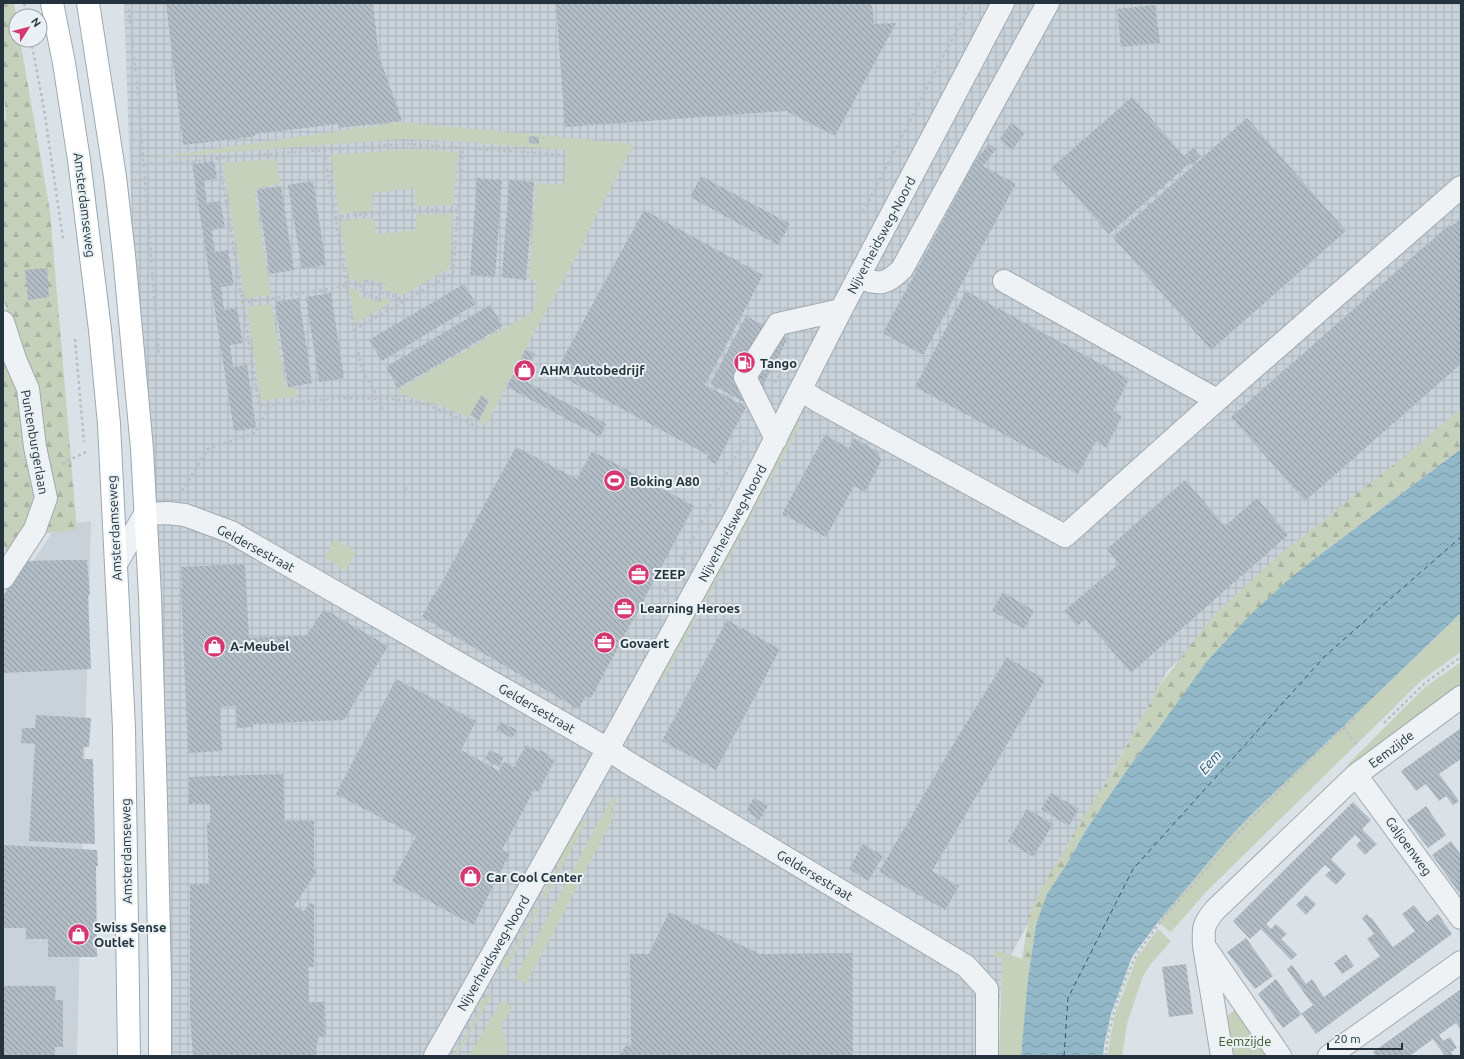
<svg xmlns="http://www.w3.org/2000/svg" width="1464" height="1059" font-family="Ubuntu,sans-serif">
	<style>
		.built { fill: #c9d2d9 }
		.industrial { fill: url(#industrial-grid) }
		.green { fill: #c6d1bc }
		.forest { fill: url(#forest-firs) }
		.water { fill: url(#water-waves) }
		.lines { fill: none; stroke-linecap: round; stroke-linejoin: round }
		.ferry { stroke: #2d5b73; stroke-width: 1; stroke-dasharray: 5 4; stroke-linecap: butt }
		.building { fill: url(#building-back-hatch) }
		.minor-casing { stroke: #a0aab1; stroke-width: 24 }
		.major-casing { stroke: #9aa9b3; stroke-width: 24 }
		.path { stroke: #b9c0c5; stroke-width: 2.5; stroke-dasharray: 3 3; stroke-linecap: butt }
		.minor { stroke: #eef2f5; stroke-width: 22 }
		.major { stroke: #fff; stroke-width: 22 }
		.labels { text-anchor: middle; stroke-width: 4; stroke-linejoin: round; paint-order: stroke }
		.street-label { font-size: 13px; fill: #24333d; stroke: #eaf1f4 }
		.poi-label { font-size: 13px; font-weight: bold; fill: #24333d; stroke: #eaf1f4; text-anchor: start }
		.park-label { font-size: 13px; fill: #415a31; stroke: #eaf1f4 }
		.water-label { font-size: 14px; font-style: italic; fill: #2d5b73; stroke: #eaf1f4 }
	</style>
	<defs>
		<pattern id="industrial-grid" width="8" height="8" patternUnits="userSpaceOnUse"><rect width="8" height="8" fill="#c9d2d9"/><path d="M0 4h8M4 0v8" fill="none" stroke="#acb5bb"/></pattern>
		<pattern id="forest-firs" width="22" height="20" patternUnits="userSpaceOnUse"><rect width="22" height="20" fill="#c6d1bc"/><path d="M5 1l3.5 6h-7zM16 11l3.5 6h-7z" fill="#aab4a2"/></pattern>
		<pattern id="water-waves" width="16" height="10" patternUnits="userSpaceOnUse"><rect width="16" height="10" fill="#93b9c9"/><path d="M0 5q4-4 8 0t8 0" fill="none" stroke="#7897a4"/></pattern>
		<pattern id="building-back-hatch" width="6" height="6" patternUnits="userSpaceOnUse"><rect width="6" height="6" fill="#b2bcc4"/><path d="M-1 5l2 2M0 0l6 6M5-1l2 2" fill="none" stroke="#9199a0"/></pattern>
	</defs>
	<rect width="100%" height="100%" fill="#dbe2e7"/>
	<path class="built" d="M91,521L77,1056H3V607L57,525Z"/>
	<path class="industrial" d="M124,3H1461V411L1168,670L1002,971L996,1056H162Z"/>
	<g class="green">
		<path d="M401,122L634,144L596,216L582,246L512,373V375L486,425L479,422L490,400L481,395L469,417L442,406L398,393L399,389L534,311L537,280H529L536,183L564,185L566,150L452,141L401,139L151,158Z"/>
		<path d="M413,149L458,152L453,205L416,206L414,188L372,193L373,210L339,214L331,155Z"/>
		<path d="M276,159L280,184L254,189L271,295L245,299L223,163Z"/>
		<path d="M416,214H453L450,268L402,295L384,290L386,284L365,278L362,283L349,278L340,221L374,218L376,234L416,230Z"/>
		<path d="M349,287L360,291L359,296L381,302L383,297L393,301L355,324Z"/>
		<path d="M271,304L286,388H296L297,396L261,401L247,307Z"/>
		<path d="M798,424L799,427L664,678L662,679L661,676L796,425Z"/>
		<path d="M335,539L356,552L345,571L324,557Z"/>
		<path d="M1461,613V652L1422,680L1206,892L1171,932L1169,931L1158,922L1229,838L1252,814Z"/>
		<path d="M1461,662V685L1365,754L1351,766L1348,764L1425,687Z"/>
		<path d="M618,796L611,811L615,814L526,984L515,978L612,797L615,798Z"/>
		<path d="M584,820H586V822L545,899H542V897L559,865L558,852Z"/>
		<path d="M540,906V909L505,972L501,958L511,954L537,907Z"/>
		<path d="M1158,929L1171,941L1150,965L1143,976L1127,1024L1122,1056H1108L1109,1043L1115,1014L1136,959Z"/>
		<path d="M996,950L1031,962L1021,1056H999L1002,959L993,955Z"/>
		<path d="M491,995H492L457,1056H454L480,1010L477,1001Z"/>
		<path d="M502,1000L513,1007L501,1025L506,1041L507,1056H469Z"/>
		<path d="M1234,1011L1241,1012L1272,1056H1232L1227,1016Z"/>
	</g>
	<g class="forest">
		<path d="M3,3H14L16,16V40H20L50,211L77,530L37,534L45,496L9,317L3,298V120L6,119L3,85Z"/>
		<path d="M3,343L22,394L36,488L33,505L10,566L3,543Z"/>
		<path d="M1461,408V449L1313,560L1159,728L1131,764L1086,830L1068,862L1036,925L1031,962L1022,959L1029,916L1040,891L1084,816L1106,783L1160,685L1214,615L1276,558L1422,442Z"/>
	</g>
	<path class="water" d="M1461,449V613L1252,814L1229,838L1158,922L1132,957L1111,1014L1104,1046L1103,1056H1021L1028,979L1036,925L1047,894L1068,862L1086,830L1131,764L1159,728L1207,661L1249,616L1287,581L1313,560Z"/>
	<g class="lines">
		<path class="ferry" d="M1064,1056L1068,998L1133,869L1326,655L1461,537"/>
	</g>
	<g class="building">
		<path d="M166,3H373L379,56L402,121L338,128V124L255,134V136L251,137L183,145Z"/>
		<path d="M556,3H872L874,24L896,23L835,136L786,111L565,127Z"/>
		<path d="M1155,5L1160,43L1121,47L1117,9Z"/>
		<path d="M1132,97L1184,156L1193,148L1201,157L1192,165L1190,163L1109,234L1051,168Z"/>
		<path d="M1247,118L1346,231L1211,350L1113,237Z"/>
		<path d="M1011,123L1025,133L1012,150L999,140Z"/>
		<path d="M529,136L539,137V144L529,143Z"/>
		<path d="M989,144L996,149L983,166L1016,184L923,355L883,333L975,161Z"/>
		<path d="M214,161L217,178L204,181L207,203L220,201L225,227L212,230L215,252L228,250L234,285L221,287L224,310L237,308L243,343L230,345L233,367L247,365L256,428L234,431L192,164Z"/>
		<path d="M701,176L790,224L778,245L690,197Z"/>
		<path d="M477,178L502,180L495,277L470,275Z"/>
		<path d="M509,180L534,182L526,280L502,277Z"/>
		<path d="M313,181L326,265L302,269L288,185Z"/>
		<path d="M281,186L294,270L270,274L257,190Z"/>
		<path d="M644,210L763,275L705,385L746,407L716,464L706,459L708,455L555,373Z"/>
		<path d="M1461,218V364L1305,501L1231,417L1449,225L1451,227Z"/>
		<path d="M47,268L49,297L28,300L25,270Z"/>
		<path d="M464,284L476,304L382,361L369,340Z"/>
		<path d="M966,291L1129,379L1113,411L1122,416L1106,448L1096,441L1078,474L915,387Z"/>
		<path d="M331,293L344,378L319,382L306,297Z"/>
		<path d="M299,298L312,383L288,387L275,302Z"/>
		<path d="M490,305L503,326L398,388L386,367Z"/>
		<path d="M746,316L788,338L752,406L710,384Z"/>
		<path d="M526,349L535,354L529,365L534,368L527,382L606,424L600,437L507,387Z"/>
		<path d="M481,396L489,400L479,420L470,415Z"/>
		<path d="M825,435L849,448L854,438L878,452L881,461L865,492L854,486L826,537L782,514Z"/>
		<path d="M516,447L577,479L592,451L694,506L591,698L586,696L578,709L422,617L434,594L435,595Z"/>
		<path d="M1185,480L1225,526L1257,498L1288,535L1131,673L1085,619L1077,626L1064,611L1119,564L1107,549Z"/>
		<path d="M66,560H87L90,595H88L91,669L3,673V596L26,561Z"/>
		<path d="M245,564L249,638L307,635L324,609L388,646L344,720L253,724V727L237,728L236,706L220,707L222,751L188,753L181,589H182L181,567Z"/>
		<path d="M1003,592L1034,611L1024,629L992,611Z"/>
		<path d="M727,620L780,649L716,770L662,741Z"/>
		<path d="M1007,657L1045,680L932,871L959,886L945,910L879,872L951,748Z"/>
		<path d="M396,679L476,721L461,750L499,771L504,762L514,767L526,745L540,752L541,750L549,755L548,757L555,760L538,792L534,790L502,850L510,854L473,925L392,881L416,836L336,794Z"/>
		<path d="M36,715L91,718L89,747H83V759H93L95,844L29,841L35,744L21,743L22,728H35Z"/>
		<path d="M501,722L517,730L512,738L496,730Z"/>
		<path d="M1461,728V759L1439,774L1459,801L1453,805L1446,796L1439,801L1426,784L1416,791L1401,771Z"/>
		<path d="M490,750L504,757L499,767L485,759Z"/>
		<path d="M283,774L285,821H314V869L317,871L294,906L304,911L310,903L314,904V967H308L309,1002H325L326,1037H318L319,1041L317,1042L316,1056H193L190,1017V884H209L207,823H210V804H189V777Z"/>
		<path d="M1051,793L1079,809L1069,826L1041,809Z"/>
		<path d="M754,798L768,806L759,820L746,811Z"/>
		<path d="M1353,802L1371,820L1362,829L1377,844L1365,855L1356,845L1361,840L1355,835L1331,859L1346,874L1336,885L1325,875L1331,870L1325,865L1266,924L1271,929L1276,924L1287,934L1281,939L1297,955L1291,960L1261,929L1250,939L1233,921Z"/>
		<path d="M1426,806L1446,835L1428,848L1407,820Z"/>
		<path d="M1027,809L1053,824L1033,857L1008,841Z"/>
		<path d="M1451,841L1461,855V891L1459,893L1432,855Z"/>
		<path d="M863,844L883,856L868,881L849,869Z"/>
		<path d="M3,845L97,850L98,866H96L97,957H48V939H26V928H3Z"/>
		<path d="M1306,895L1316,904L1306,915L1296,905Z"/>
		<path d="M1414,905L1427,922L1438,914L1452,934L1316,1034L1302,1014L1283,1028L1258,994L1276,979L1301,1014L1313,1005L1287,969L1292,965L1306,984L1312,979L1324,997L1380,956L1367,939L1374,934L1362,918L1367,914L1370,918L1371,917L1393,947L1415,931L1402,914Z"/>
		<path d="M669,912L760,954L853,953V1056H620L625,1046H631L630,954H649Z"/>
		<path d="M1246,938L1273,976L1255,989L1227,952Z"/>
		<path d="M1346,954L1354,966L1342,974L1334,963Z"/>
		<path d="M1186,964L1193,1014L1169,1017L1162,967Z"/>
		<path d="M3,986H56L55,1000H63V1047H55V1056H3Z"/>
		<path d="M1461,989V1030L1456,1023L1439,1035L1443,1041L1450,1037L1457,1048L1451,1052L1454,1056H1445L1433,1039L1411,1055L1412,1056H1376L1373,1052Z"/>
	</g>
	<g class="lines">
		<defs>
			<g id="minor">
				<path d="M858,278C880,284 885,286 902,269L1048,3"/>
				<path d="M1004,281L1217,400"/>
				<path d="M3,322L15,359L28,389L35,447L46,498L35,529L3,578"/>
				<path d="M801,390L818,401L1065,536L1217,400L1461,187"/>
				<path d="M776,439L745,377L778,324L841,310"/>
				<path d="M116,564L145,514L168,513L185,515L231,532L608,749L627,762L966,966L987,989V1056"/>
				<path d="M1356,775L1461,918"/>
				<path d="M1207,950L1280,1056"/>
				<path d="M435,1056L608,749L736,516L841,310L1003,3"/>
				<path d="M1222,1056L1204,946C1203,928 1203,924 1215,910L1356,775L1461,697"/>
				<path d="M1329,1056L1461,962"/>
			</g>
			<g id="major">
				<path d="M52,3L64,63L79,160L100,330L109,424L124,728L129,1056"/>
				<path d="M88,3L115,177L124,255L142,449L150,596L156,801L160,981V1056"/>
			</g>
		</defs>
		<use href="#minor" class="minor-casing"/>
		<use href="#major" class="major-casing"/>
		<g class="path">
			<path d="M24,3L27,16"/>
			<path d="M128,3L138,94L159,356"/>
			<path d="M31,40L44,109L63,239"/>
			<path d="M324,151L354,330L362,371L380,400L383,413"/>
			<path d="M219,158L259,406L337,398L393,399L417,402L443,411L478,427"/>
			<path d="M144,164L182,163L219,158L406,144L564,155"/>
			<path d="M863,212L971,3"/>
			<path d="M335,217L413,210H458"/>
			<path d="M364,287L366,281L382,286L380,292L406,300"/>
			<path d="M242,303L346,286L350,283L364,287L363,293L378,298L380,292"/>
			<path d="M354,330L453,273L463,148"/>
			<path d="M75,339L84,442"/>
			<path d="M775,383L784,366"/>
			<path d="M63,465L65,462L88,451"/>
			<path d="M405,490L407,487"/>
			<path d="M182,491L208,449L255,433L271,404"/>
			<path d="M662,597L747,435"/>
			<path d="M1384,723L1425,683L1461,657"/>
			<path d="M1343,728L1358,746"/>
			<path d="M1106,1056C1106,1029 1123,982 1135,958C1138,952 1143,946 1147,940C1160,922 1174,905 1189,889C1240,828 1297,771 1355,717"/>
		</g>
		<use href="#minor" class="minor"/>
		<use href="#major" class="major"/>
	</g>
	<defs>
		<symbol id="fuel-disc" viewBox="-11 -11 22 22"><circle r="9.5" fill="#d53770" stroke="#eaf1f4"/><path d="M-5.5-6h7V0h2V4h1.3V-2.5L3-4.5l.8-.8L6-3V5H2.5V1h-1V6h-7ZM-4.2-4.7v3.2H.2V-4.7Z" fill="#fff"/></symbol>
		<symbol id="shop-disc" viewBox="-11 -11 22 22"><circle r="9.5" fill="#d53770" stroke="#eaf1f4"/><path d="M-5-2.5h2.3a2.7 3.5 0 0 1 5.4 0H5L5.5 6h-11ZM-1.5-2.5h3a1.5 2.3 0 0 0-3 0Z" fill="#fff"/></symbol>
		<symbol id="stadium-disc" viewBox="-11 -11 22 22"><circle r="9.5" fill="#d53770" stroke="#eaf1f4"/><path d="M0-5a6.5 5 0 1 0 0 10a6.5 5 0 1 0 0-10ZM-3.5-1.8h7v3.6h-7Z" fill="#fff"/></symbol>
		<symbol id="office-disc" viewBox="-11 -11 22 22"><circle r="9.5" fill="#d53770" stroke="#eaf1f4"/><path d="M-6-3h4V-5.5h4V-3h4V5H-6ZM-1-4.5V-3h2v-1.5ZM-6 0V1H6V0Z" fill="#fff"/></symbol>
	</defs>
	<g fill-rule="evenodd">
		<use href="#fuel-disc" x="732" y="350" width="25" height="25"/>
		<use href="#shop-disc" x="512" y="358" width="25" height="25"/>
		<use href="#stadium-disc" x="602" y="468" width="25" height="25"/>
		<use href="#office-disc" x="626" y="562" width="25" height="25"/>
		<use href="#office-disc" x="612" y="596" width="25" height="25"/>
		<use href="#office-disc" x="592" y="630" width="25" height="25"/>
		<use href="#shop-disc" x="202" y="634" width="25" height="25"/>
		<use href="#shop-disc" x="458" y="864" width="25" height="25"/>
		<use href="#shop-disc" x="66" y="922" width="25" height="25"/>
	</g>
	<g class="labels">
		<g class="street-label">
			<text transform="translate(85 205) rotate(83)" y="5">Amsterdamseweg</text>
			<text transform="translate(881 235) rotate(-62)" y="5">Nijverheidsweg-Noord</text>
			<text transform="translate(35 442) rotate(80)" y="5">Puntenburgerlaan</text>
			<text transform="translate(732 523) rotate(-62)" y="5">Nijverheidsweg-Noord</text>
			<text transform="translate(114 528) rotate(-93)" y="5">Amsterdamseweg</text>
			<text transform="translate(256 548) rotate(28)" y="5">Geldersestraat</text>
			<text transform="translate(537 708) rotate(30)" y="5">Geldersestraat</text>
			<text transform="translate(1391 749) rotate(-37)" y="5">Eemzijde</text>
			<text transform="translate(1409 846) rotate(54)" y="5">Galjoenweg</text>
			<text transform="translate(126 851) rotate(-91)" y="5">Amsterdamseweg</text>
			<text transform="translate(815 875) rotate(31)" y="5">Geldersestraat</text>
			<text transform="translate(493 953) rotate(-60)" y="5">Nijverheidsweg-Noord</text>
		</g>
		<g class="poi-label">
			<text x="760" y="368">Tango</text>
			<text x="540" y="375">AHM Autobedrijf</text>
			<text x="630" y="486">Boking A80</text>
			<text x="654" y="579">ZEEP</text>
			<text x="640" y="613">Learning Heroes</text>
			<text x="620" y="648">Govaert</text>
			<text x="230" y="651">A-Meubel</text>
			<text x="486" y="882">Car Cool Center</text>
			<text x="94" y="932">Swiss Sense<tspan x="94" dy="15">Outlet</tspan></text>
		</g>
		<g class="park-label">
			<text x="1245" y="1046">Eemzijde</text>
		</g>
		<g class="water-label">
			<text transform="translate(1210 762) rotate(-49)" y="5">Eem</text>
		</g>
	</g>
	<rect width="1464" height="1059" fill="none" stroke="#24333d" stroke-width="8"/>
	<g transform="translate(28 28) rotate(54)"><circle r="19" fill="#eaf1f4" stroke="#9ba5ab"/>
	<path d="M0-3L7 15L0 10L-7 15Z" fill="#d53770"/>
	<text y="-6" font-size="11" font-weight="bold" text-anchor="middle" fill="#24333d">N</text>
	</g>
	<path d="M1328 1043v6h74v-6" fill="none" stroke="#24333d" stroke-width="2"/>
	<text x="1334" y="1043" font-size="12" fill="#24333d" stroke="#eaf1f4" stroke-width="3" paint-order="stroke">20 m</text>
</svg>
